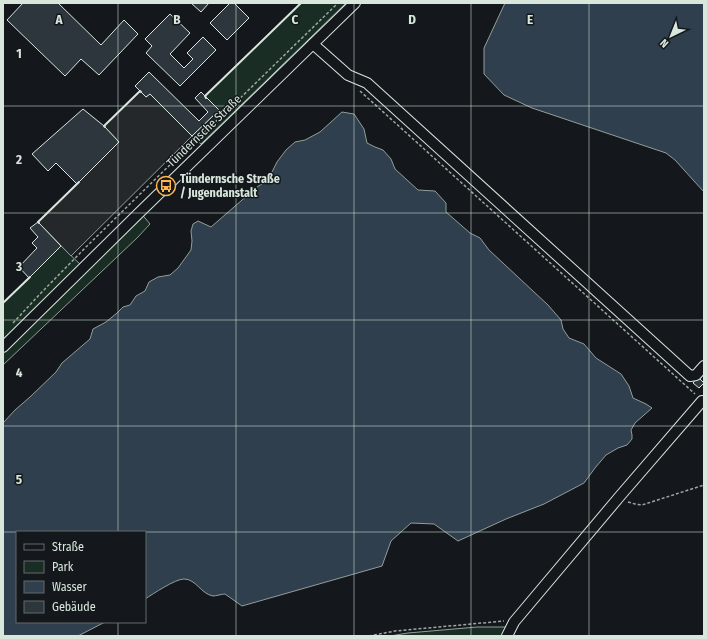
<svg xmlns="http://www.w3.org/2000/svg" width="707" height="639" font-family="'Fira Sans Condensed',sans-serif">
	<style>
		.green { fill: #1a2d24; stroke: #939e99 }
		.parking { fill: #24282b; stroke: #939e99 }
		.water { fill: #2f3f4d; stroke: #939e99 }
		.building { fill: #2c363c; stroke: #d8e6dc }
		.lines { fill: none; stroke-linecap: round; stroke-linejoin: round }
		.minor-casing { stroke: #d8e6dc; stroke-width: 12 }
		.path { stroke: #9da8a2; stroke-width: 1.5; stroke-dasharray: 3 2; stroke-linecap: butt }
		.minor { stroke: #14181c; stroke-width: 10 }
		.wall { stroke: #d8e6dc; stroke-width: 2 }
		.grid { fill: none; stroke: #d8e6dc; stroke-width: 1; stroke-opacity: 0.55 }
		.labels { text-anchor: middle; stroke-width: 3; stroke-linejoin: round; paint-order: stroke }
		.street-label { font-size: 12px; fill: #d8e6dc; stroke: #14181c }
		.poi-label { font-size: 12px; font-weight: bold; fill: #d8e6dc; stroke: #14181c; text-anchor: start }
		.grid-label { font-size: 13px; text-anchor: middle; font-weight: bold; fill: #d8e6dc; stroke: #14181c; stroke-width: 3; stroke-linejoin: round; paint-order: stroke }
	</style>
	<rect width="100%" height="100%" fill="#14181c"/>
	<g class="green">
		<path d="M301,3H346L201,144L192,136L219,110L205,96Z"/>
		<path d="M140,212L150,224L137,238L3,365V303L61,246L83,267Z"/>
		<path d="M477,627H511L507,636H390L408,633Z"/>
	</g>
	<path class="parking" d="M140,91L146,97L150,94L192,136L71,256L38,222L119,142L104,126Z"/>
	<g class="water">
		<path d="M505,3H704V192L675,160L666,153L532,108L504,95L484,74V48Z"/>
		<path d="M342,112L354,114L364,129L367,143L375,147L383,150L391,159L395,169L418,190L435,191L446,203V212L470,233L480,238L489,250L548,305L561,320L563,329L569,338L584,344L596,358L621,374L629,386L633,398L646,404L652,408L635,423L631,430L632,435V439L627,445L618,448L606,455L595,468L584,483L544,504L506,519L458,541L434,524L411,523L391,541L382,566L242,606L225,594C222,594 216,596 213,596C201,594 196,579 184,579C175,579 153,594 145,599V532H17V622H105L78,636H3V423L15,410L30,397L56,372L62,363L90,339L93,329L106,322L117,313L123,307L130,305L136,296L145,291L149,282L158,277L170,275L178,268L191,250L192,241L191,231L193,224L198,221L211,227L257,187L268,180L277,162L286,150L295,142L305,140L320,132Z"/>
	</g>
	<g class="building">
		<path d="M23,3H58L101,45L124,20L138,34L99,75L81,59L65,76L7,20Z"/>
		<path d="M191,3H209L201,12Z"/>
		<path d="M230,3H234L249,18L227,40L210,23Z"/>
		<path d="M170,14L190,33L170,54L184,68L193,59L187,53L203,37L216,50L180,86L146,53L152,46L145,39Z"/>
		<path d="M149,72L199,121L208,112L195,98L201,92L219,110L192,136L150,94L146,97L135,86Z"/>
		<path d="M83,109L104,126L119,142L77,184L56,163L48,171L32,154Z"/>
		<path d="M38,222L61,246L29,278L19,267L37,248L32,243L38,237L30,228Z"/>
		<path d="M698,377L704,383L699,388L693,383Z"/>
	</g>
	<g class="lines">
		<defs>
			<g id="minor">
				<path d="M313,44L348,75L367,83L690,376L696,375L704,366"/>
				<path d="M3,347L140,212L355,3"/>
				<path d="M507,636L514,622L620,496L702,401"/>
			</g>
		</defs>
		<use href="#minor" class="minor-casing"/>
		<g class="path">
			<path d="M360,91L695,394"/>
			<path d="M13,323L40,294L87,246L179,156L230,108L338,3"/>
			<path d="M628,502L635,504L642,505L704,485"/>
			<path d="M369,636L395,631L504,621"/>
		</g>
		<use href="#minor" class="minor"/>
		<g class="wall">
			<path d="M206,98L205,96L301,3"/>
			<path d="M105,127L104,126L140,91L141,92"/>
			<path d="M39,223L38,222L79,182"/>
			<path d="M3,303L30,277"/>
		</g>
	</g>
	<path class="grid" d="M118,3V532M236,3V636M354,3V636M471,3V636M589,3V636M3,106H704M3,213H704M3,320H704M3,426H704M3,532H17M145,532H704M118,622V636"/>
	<defs>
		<symbol id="bus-ring" viewBox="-11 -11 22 22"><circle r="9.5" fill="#14181c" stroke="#ffb74d" stroke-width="1.5"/><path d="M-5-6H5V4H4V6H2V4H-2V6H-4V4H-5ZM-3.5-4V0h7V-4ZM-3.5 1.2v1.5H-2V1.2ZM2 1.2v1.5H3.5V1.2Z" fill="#ffb74d"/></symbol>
	</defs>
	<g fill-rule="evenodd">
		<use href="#bus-ring" x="155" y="175" width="22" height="22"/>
	</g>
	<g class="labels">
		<g class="street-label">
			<text transform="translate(204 131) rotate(-44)" y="4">Tündernsche Straße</text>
		</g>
		<g class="poi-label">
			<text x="180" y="183">Tündernsche Straße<tspan x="180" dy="14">/ Jugendanstalt</tspan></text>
		</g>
	</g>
	<g class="grid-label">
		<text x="59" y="24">A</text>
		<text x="177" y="24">B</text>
		<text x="295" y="24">C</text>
		<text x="412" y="24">D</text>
		<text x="530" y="24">E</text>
		<text x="19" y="58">1</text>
		<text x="19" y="164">2</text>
		<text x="19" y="271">3</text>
		<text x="19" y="377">4</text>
		<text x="19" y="484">5</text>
	</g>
	<rect width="707" height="639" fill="none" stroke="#d8e6dc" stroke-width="8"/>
	<rect x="16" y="531" width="130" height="92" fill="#14181c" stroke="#626a69"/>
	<rect x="24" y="544" width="20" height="6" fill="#14181c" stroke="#626a69"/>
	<text x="52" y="551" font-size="12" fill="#d8e6dc">Straße</text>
	<rect x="24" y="561" width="20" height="12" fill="#1a2d24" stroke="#626a69"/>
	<text x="52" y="571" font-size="12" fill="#d8e6dc">Park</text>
	<rect x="24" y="581" width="20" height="12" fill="#2f3f4d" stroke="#626a69"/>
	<text x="52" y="591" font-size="12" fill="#d8e6dc">Wasser</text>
	<rect x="24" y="601" width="20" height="12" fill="#2c363c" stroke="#626a69"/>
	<text x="52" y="611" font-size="12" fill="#d8e6dc">Gebäude</text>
	<g transform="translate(671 36) rotate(223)" stroke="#14181c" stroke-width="3" paint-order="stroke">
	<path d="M0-3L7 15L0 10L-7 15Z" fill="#d8e6dc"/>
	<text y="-6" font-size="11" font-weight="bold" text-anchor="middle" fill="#d8e6dc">N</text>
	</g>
</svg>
